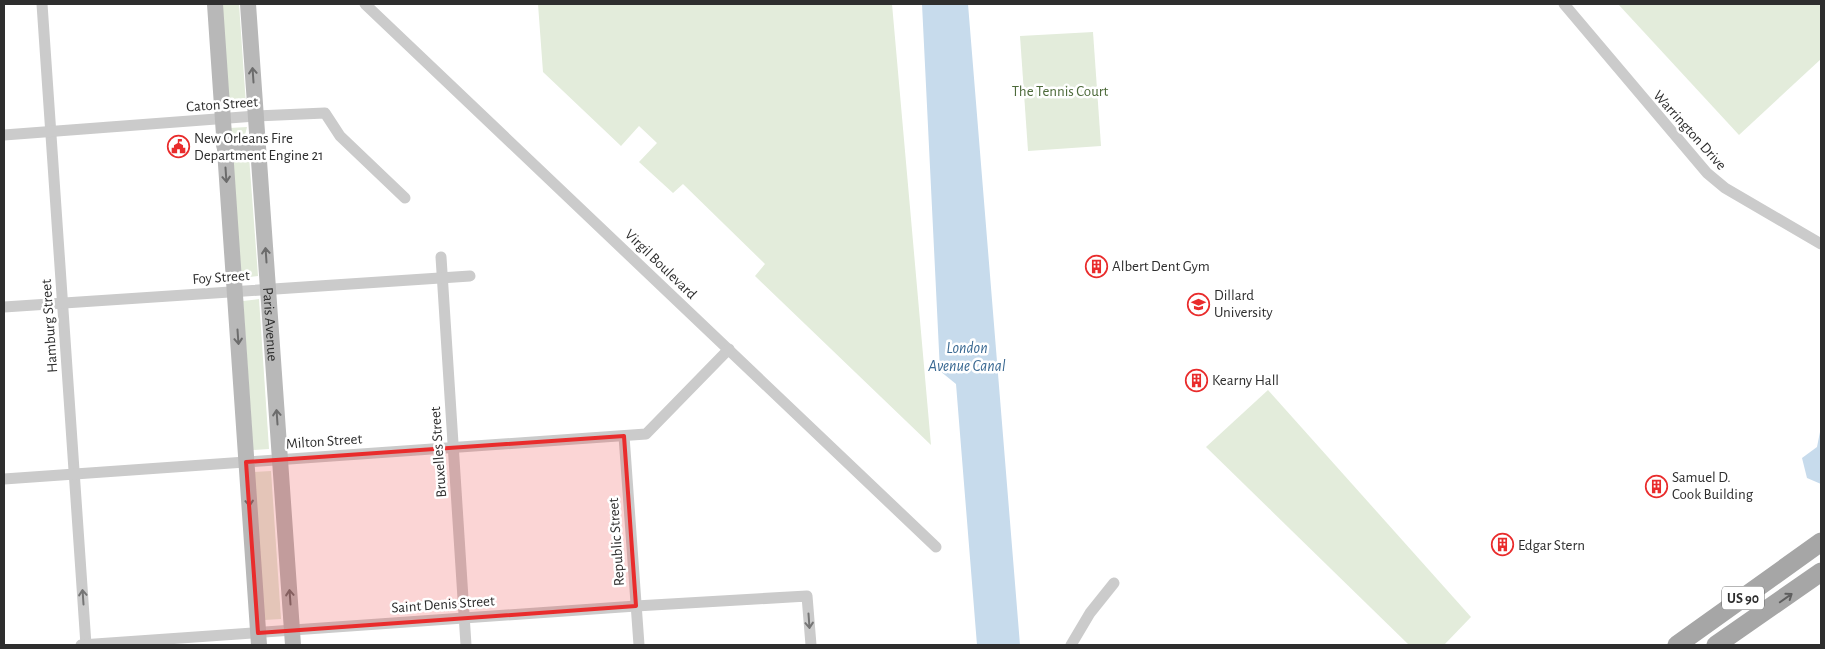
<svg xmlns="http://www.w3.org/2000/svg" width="1825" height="649" font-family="'Alegreya Sans',sans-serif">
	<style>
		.green { fill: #e3ecdb }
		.water { fill: #c7dbec }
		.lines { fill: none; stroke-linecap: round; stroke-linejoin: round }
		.street { stroke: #cbcbcb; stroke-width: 11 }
		.secondary { stroke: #b8b8b8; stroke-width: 16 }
		.primary { stroke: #a6a6a6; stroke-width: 19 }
		.oneway { stroke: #6c6c6c }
		.oneway2 { stroke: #757575 }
		.oneway3 { stroke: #5e5e5e }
		.marked { fill: #e92c2c; fill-opacity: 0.2; stroke: #e92c2c; stroke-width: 4; stroke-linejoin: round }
		.labels { text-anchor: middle; stroke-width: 5; stroke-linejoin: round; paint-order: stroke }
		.shield { fill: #fff; stroke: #6d6d6d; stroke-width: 1 }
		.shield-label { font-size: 14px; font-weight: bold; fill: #2e2e2e }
		.park-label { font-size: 15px; fill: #4d6a3a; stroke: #fff }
		.street-label { font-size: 15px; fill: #2e2e2e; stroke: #fff }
		.poi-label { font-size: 15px; fill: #2e2e2e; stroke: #fff; text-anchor: start }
		.water-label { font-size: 16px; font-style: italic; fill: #3a6992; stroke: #fff }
	</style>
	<rect width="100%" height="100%" fill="#fff"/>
	<g class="green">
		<path d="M222,4H239L246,105L228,106Z"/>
		<path d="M538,4H892L931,445L755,276L765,264L683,184L673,193L639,162L657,143L639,126L621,146L543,72Z"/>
		<path d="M1618,4H1821V59L1739,135Z"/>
		<path d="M1093,32L1101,146L1028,151L1020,36Z"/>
		<path d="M247,127L245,135L235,136L231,134L230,128Z"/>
		<path d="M235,153H246L249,156L258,276L241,278L232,157Z"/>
		<path d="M259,299L269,449L253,450L243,301Z"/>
		<path d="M1268,390L1471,617L1444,645H1409L1206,447Z"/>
		<path d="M271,471L281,619L264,620L254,472Z"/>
	</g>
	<g class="water">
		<path d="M922,4H968L1020,645H977L956,384L940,371Z"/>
		<path d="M1821,427V484L1807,478L1802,458L1817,447Z"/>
	</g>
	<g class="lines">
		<g class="street">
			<path d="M42,4L86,645"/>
			<path d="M365,4L936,547"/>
			<path d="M1564,4L1707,173L1725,188L1821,244"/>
			<path d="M4,135L256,116L325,113L340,136L405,198"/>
			<path d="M441,257L466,645"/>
			<path d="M4,307L470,276"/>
			<path d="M624,436L639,645"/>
			<path d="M4,479L646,434L729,349"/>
			<path d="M81,645L636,606L807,596L811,645"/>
			<path d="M1071,645L1090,613L1114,583"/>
		</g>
		<g class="secondary">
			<path d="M215,4L259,645"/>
			<path id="s1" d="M248,4L293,645"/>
			<path d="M224,145L258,143"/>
		</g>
		<g class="primary">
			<path d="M1677,645L1821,542"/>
			<path d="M1716,645L1821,572"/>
		</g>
	</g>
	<defs><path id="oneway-shaft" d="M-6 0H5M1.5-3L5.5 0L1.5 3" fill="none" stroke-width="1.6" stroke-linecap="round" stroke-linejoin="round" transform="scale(1.25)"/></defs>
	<g class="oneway">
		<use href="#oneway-shaft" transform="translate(253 75) rotate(-94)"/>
		<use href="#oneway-shaft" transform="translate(226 175) rotate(86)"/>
		<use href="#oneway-shaft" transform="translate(266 255) rotate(-94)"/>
		<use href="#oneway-shaft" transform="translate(238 337) rotate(86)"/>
		<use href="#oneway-shaft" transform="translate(277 417) rotate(-94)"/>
		<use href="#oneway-shaft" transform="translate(249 499) rotate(86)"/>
		<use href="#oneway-shaft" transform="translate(290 597) rotate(-94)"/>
	</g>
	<g class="oneway2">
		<use href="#oneway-shaft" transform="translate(83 597) rotate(-94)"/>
		<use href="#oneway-shaft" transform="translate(809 621) rotate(86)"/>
	</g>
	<use class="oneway3" href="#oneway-shaft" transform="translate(1786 598) rotate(-35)"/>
	<path class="marked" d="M624,436L636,606L258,633L246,462Z"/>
	<defs>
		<symbol id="civic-ring" viewBox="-11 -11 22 22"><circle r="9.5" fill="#fff" stroke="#e92c2c" stroke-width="1.5"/><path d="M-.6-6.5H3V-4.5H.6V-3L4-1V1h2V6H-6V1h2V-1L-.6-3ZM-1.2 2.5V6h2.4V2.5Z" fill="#e92c2c"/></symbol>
		<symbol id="building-ring" viewBox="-11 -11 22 22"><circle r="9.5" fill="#fff" stroke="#e92c2c" stroke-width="1.5"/><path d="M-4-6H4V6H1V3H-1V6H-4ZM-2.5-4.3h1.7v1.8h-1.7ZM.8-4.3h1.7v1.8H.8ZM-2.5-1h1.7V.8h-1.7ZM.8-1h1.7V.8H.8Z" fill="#e92c2c"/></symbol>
		<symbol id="university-ring" viewBox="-11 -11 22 22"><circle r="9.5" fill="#fff" stroke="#e92c2c" stroke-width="1.5"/><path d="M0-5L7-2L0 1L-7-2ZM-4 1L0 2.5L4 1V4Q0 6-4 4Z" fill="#e92c2c"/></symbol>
	</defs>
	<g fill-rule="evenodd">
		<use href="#civic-ring" x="166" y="134" width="25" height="25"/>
		<use href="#building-ring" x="1084" y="254" width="25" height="25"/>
		<use href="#university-ring" x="1186" y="292" width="25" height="25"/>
		<use href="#building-ring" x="1184" y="368" width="25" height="25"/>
		<use href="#building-ring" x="1644" y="474" width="25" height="25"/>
		<use href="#building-ring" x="1490" y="532" width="25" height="25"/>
	</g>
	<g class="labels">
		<rect class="shield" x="1722" y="586.5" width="42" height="23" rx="4"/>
		<g class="shield-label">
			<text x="1743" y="603">US 90</text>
		</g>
		<g class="park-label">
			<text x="1060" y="96">The Tennis Court</text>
		</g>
		<g class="street-label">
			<text transform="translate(222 104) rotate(-4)" y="5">Caton Street</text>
			<text transform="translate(1690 130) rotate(48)" y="5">Warrington Drive</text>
			<text transform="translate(661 264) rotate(44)" y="5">Virgil Boulevard</text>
			<text transform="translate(221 277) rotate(-4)" y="5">Foy Street</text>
			<text dy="5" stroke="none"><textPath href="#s1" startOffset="321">Paris Avenue</textPath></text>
			<text transform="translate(49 326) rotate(-94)" y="5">Hamburg Street</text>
			<text transform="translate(324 441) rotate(-4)" y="5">Milton Street</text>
			<text transform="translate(438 452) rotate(-94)" y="5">Bruxelles Street</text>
			<text transform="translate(616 542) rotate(-94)" y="5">Republic Street</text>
			<text transform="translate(443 604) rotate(-4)" y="5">Saint Denis Street</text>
		</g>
		<g class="poi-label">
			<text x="194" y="143">New Orleans Fire<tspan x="194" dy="17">Department Engine 21</tspan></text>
			<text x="1112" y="271">Albert Dent Gym</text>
			<text x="1214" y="300">Dillard<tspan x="1214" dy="17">University</tspan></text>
			<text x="1212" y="385">Kearny Hall</text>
			<text x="1672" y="482">Samuel D.<tspan x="1672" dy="17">Cook Building</tspan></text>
			<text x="1518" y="550">Edgar Stern</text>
		</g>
		<g class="water-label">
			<text x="967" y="353">London<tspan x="967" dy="18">Avenue Canal</tspan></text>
		</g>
	</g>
	<rect width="1825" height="649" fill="none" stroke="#2e2e2e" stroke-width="10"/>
</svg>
